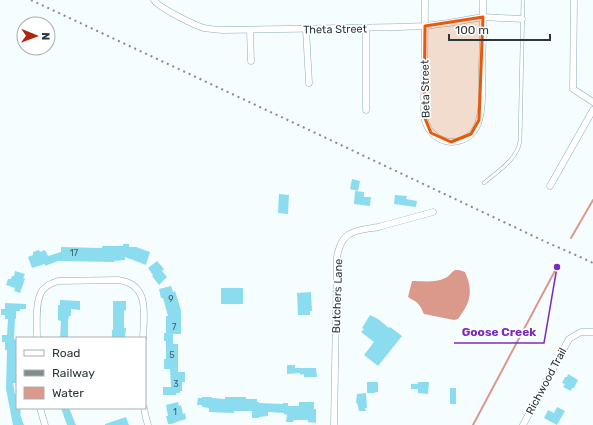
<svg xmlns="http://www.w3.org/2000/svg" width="593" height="425" font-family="Rubik,sans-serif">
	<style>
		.water { fill: #db998b }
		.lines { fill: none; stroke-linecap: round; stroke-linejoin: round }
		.stream { stroke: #db998b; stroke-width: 2 }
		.building { fill: #8cdcf0 }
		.lane-casing { stroke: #8caeb7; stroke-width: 4 }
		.street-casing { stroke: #8caeb7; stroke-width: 7 }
		.lane { stroke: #fff; stroke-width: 3 }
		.street { stroke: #fff; stroke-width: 6 }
		.rail { stroke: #818c8f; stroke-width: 2; stroke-dasharray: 2 4; stroke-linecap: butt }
		.marked { fill: #e8590c; fill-opacity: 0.2; stroke: #e8590c; stroke-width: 3; stroke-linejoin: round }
		.labels { text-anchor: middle; stroke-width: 3.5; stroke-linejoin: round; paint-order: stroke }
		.number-label { font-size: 9px; fill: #426168 }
		.street-label { font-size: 11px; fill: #29383b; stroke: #fff }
		.leader { fill: none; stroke: #7b2cbf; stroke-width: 1.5 }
		.callout-dot { fill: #7b2cbf; stroke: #fff; stroke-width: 1.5 }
		.callout-label { font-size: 12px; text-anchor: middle; font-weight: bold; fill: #7b2cbf; stroke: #fff; stroke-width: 3.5; stroke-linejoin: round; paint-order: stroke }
	</style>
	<rect width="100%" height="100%" fill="#f6fdff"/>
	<path class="water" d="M455,270H459L465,272C474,292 470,303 458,319L454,320L424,314C422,311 422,308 419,305C417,301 412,300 408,297L412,281C422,281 436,283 445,278C449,277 451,272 455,270Z"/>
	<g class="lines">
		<g class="stream">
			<path d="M571,238L593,200"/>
			<path d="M473,425L557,267"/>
		</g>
	</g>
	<g class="building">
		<path d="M352,179L360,181L358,191L350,189Z"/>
		<path d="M355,191L364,192V197H371L370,206L354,204Z"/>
		<path d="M279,194L289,195L288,214L278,213Z"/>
		<path d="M395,195L407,196L406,199L417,201L416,207L394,204Z"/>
		<path d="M123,244H129V247H136L150,252L146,265L125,257V260L114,261V262L58,261L45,266V264L32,268L28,257L33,255V252L39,250L40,252L45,250L48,256L61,252V247L102,248V246H123Z"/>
		<path d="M157,261L164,269L162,271L167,277L159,285L152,276L153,275L148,268Z"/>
		<path d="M15,271L25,274L23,278L25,279L20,293L14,291L15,288L6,285L8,279H11L12,276H14Z"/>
		<path d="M171,286L173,292L175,291L181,310V334H173V344H178V372H185V382H182V391H180V393H176V395H163V387H171L170,369H164V359H166V341H164V333H166V316H168L163,298H161L159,289Z"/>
		<rect x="221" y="288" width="22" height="16"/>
		<path d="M311,292L312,311H310V315H298L297,293Z"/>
		<path d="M60,300L80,301V310L71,309V316H69L68,321V338H60L61,321L58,320V305H60Z"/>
		<path d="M113,301H126V311L124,310V328H126L125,338H112V330H113Z"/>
		<path d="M5,303L26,304V309H20V311H16V319H15L14,338L15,340H17V371L16,383H13L15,394H17V408H20L21,413L20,414L24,425H13L6,389L7,350H5V342H2V335H7L8,319H5V315H1V309H5Z"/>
		<path d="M370,315L378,319L389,328L390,327L402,336L378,366L364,355L374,342L361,332L364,329L362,328Z"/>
		<path d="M287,365H295V368H316L317,377H304V374L300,375V373L287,374Z"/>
		<path d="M568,374L578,380L574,388H572L571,391L563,387L565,384L562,383L565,377H567Z"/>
		<path d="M367,382H378V392H375V393H367Z"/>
		<path d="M418,382H429L428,394L418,393V389H411V384H418Z"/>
		<rect x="450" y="388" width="6" height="16"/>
		<path d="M366,393L367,408H365L366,411H359L357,403H356L357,394Z"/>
		<path d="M202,397H212V398L225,399V397H246V399H257V402H259V403L283,404V403H288V406H299V402H314V409H316V423L308,422V420H294L293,422H286L287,415L284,414V413L268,412V416L259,417V418H252V411H234V413L209,412V408L202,407V405H197L198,398H202Z"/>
		<path d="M178,402L179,406L181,405L183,414L185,413L186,419L171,424H168L166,416H168L166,405Z"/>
		<path d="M557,407L565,411L557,425L544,418L548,410L554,413Z"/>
		<path d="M61,408H69L76,425H67Z"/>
		<path d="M126,417L129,425H105V424Z"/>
	</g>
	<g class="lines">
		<defs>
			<path id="lane" d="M484,183C498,171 517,160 520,141L523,0"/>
			<g id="street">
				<path d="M154,0C159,8 194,25 204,28C211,29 217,30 223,30L399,27L425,26L448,23L483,17L522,19"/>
				<path d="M425,0L424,116C428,143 461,152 476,128C484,114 482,84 482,67C483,45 483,22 483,0"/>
				<path d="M574,0L573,89L593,102"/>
				<path d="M306,29L309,83"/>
				<path d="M250,30L251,61"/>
				<path d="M366,110V28"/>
				<path d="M550,186L593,110"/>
				<path d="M37,338C37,325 35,301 42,291C46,285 52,283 58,281L118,280C150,284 144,314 143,338"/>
				<path d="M40,408L45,425"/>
				<path d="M144,408L146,418L148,425"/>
				<path d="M334,425L337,257C339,248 341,240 348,235C356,229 369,229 378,227C397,222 415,217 433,212"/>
				<path d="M523,425L569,339L581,332H593"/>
			</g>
		</defs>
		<use href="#lane" class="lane-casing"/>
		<use href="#street" class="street-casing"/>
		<use href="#lane" class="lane"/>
		<use href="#street" class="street"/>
		<path class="rail" d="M31,0L307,129L546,242L578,256L593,263"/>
	</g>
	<path class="marked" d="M483,17L479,120L471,134L451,142L431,133L424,116L425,26Z"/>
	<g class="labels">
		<g class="number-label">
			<text x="74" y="256">17</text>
			<text x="171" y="302">9</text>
			<text x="174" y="330">7</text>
			<text x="172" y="358">5</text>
			<text x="176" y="387">3</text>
			<text x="175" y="415">1</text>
		</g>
		<g class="street-label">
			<text transform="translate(335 29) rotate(-1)" y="4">Theta Street</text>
			<text transform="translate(425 89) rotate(-91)" y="4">Beta Street</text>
			<text transform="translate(337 296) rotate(-88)" y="4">Butchers Lane</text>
			<text transform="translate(546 381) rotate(-62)" y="4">Richwood Trail</text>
		</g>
	</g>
	<path class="leader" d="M557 267L544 343H454"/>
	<circle class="callout-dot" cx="557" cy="267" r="4"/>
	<g class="callout-label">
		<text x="499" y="336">Goose Creek</text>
	</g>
	<rect x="16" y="337" width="130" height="72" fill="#ffffff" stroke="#a9afb1"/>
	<rect x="24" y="350" width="20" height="6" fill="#ffffff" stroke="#a9afb1"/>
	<text x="52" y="357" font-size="12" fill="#29383b">Road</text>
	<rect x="24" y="370" width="20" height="6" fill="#818c8f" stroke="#a9afb1"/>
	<text x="52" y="377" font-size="12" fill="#29383b">Railway</text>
	<rect x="24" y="387" width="20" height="12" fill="#db998b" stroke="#a9afb1"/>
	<text x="52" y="397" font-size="12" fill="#29383b">Water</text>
	<g transform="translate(36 36) rotate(91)"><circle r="19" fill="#ffffff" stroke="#a9afb1"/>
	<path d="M0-3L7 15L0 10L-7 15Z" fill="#b1240b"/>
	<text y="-6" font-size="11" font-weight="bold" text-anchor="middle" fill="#29383b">N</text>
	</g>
	<path d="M449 34v6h101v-6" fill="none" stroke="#29383b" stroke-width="2"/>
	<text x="455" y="34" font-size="12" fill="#29383b" stroke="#ffffff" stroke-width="3" paint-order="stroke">100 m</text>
</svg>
